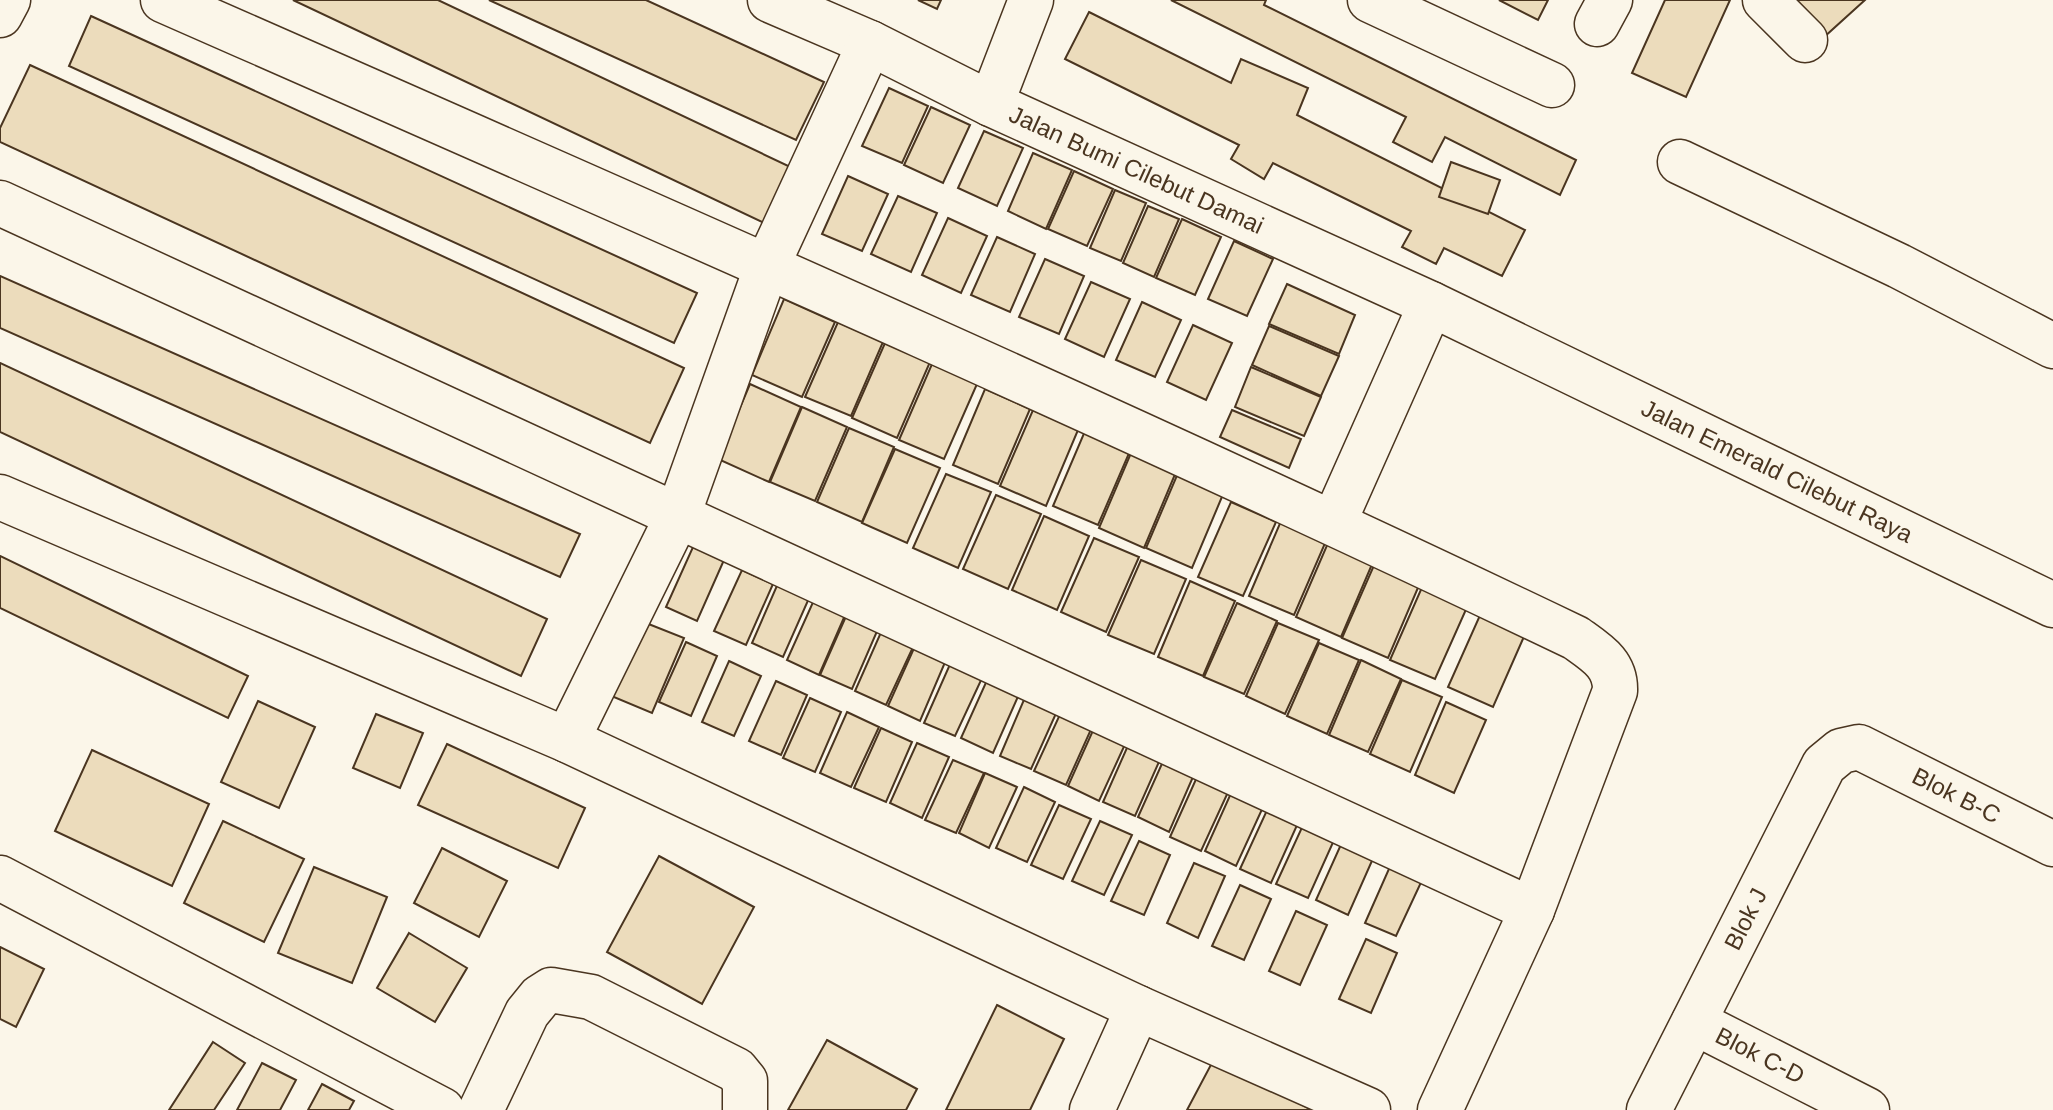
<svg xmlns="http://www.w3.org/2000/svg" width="2053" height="1110" font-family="Helvetica,sans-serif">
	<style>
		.building { fill: #ecdcbc; stroke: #4a3520; stroke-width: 2 }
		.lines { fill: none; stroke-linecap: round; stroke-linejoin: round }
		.minor-casing { stroke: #4a3520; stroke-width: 47 }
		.minor { stroke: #fbf6e9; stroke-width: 44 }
		.labels { text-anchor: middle; stroke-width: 6; stroke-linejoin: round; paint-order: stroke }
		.street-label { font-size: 24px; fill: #4a3520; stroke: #fbf6e9 }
	</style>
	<rect width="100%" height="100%" fill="#fbf6e9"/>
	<g class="building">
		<path d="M293,0H438L801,172L775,228Z"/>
		<path d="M489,0H646L824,82L796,140Z"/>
		<path d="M918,0H941L937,9Z"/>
		<path d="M1171,0H1266L1264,5L1576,160L1560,195L1445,137L1432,162L1393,142L1406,117Z"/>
		<path d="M1499,0H1548L1538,20Z"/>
		<path d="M1665,0H1730L1686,97L1632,73Z"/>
		<path d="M1788,0H1865L1823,38Z"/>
		<path d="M1089,12L1231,83L1241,59L1308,88L1297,115L1525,230L1502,276L1444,248L1436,264L1402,247L1411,231L1273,163L1264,179L1231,159L1239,145L1065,59Z"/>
		<path d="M91,16L697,293L674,343L69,66Z"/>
		<path d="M30,65L684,368L650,443L0,142V128Z"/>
		<path d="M889,88L928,106L902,163L862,146Z"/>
		<path d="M931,107L970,125L943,183L904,165Z"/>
		<path d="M984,131L1023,148L997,206L958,188Z"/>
		<path d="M1033,153L1072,170L1046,229L1008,211Z"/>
		<path d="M1451,162L1500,180L1488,214L1439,197Z"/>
		<path d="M1074,171L1113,189L1087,246L1048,229Z"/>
		<path d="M848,176L888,194L862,251L822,234Z"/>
		<path d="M1115,190L1146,203L1121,261L1090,248Z"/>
		<path d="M898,196L937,213L911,272L871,254Z"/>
		<path d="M1148,206L1179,219L1154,277L1123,263Z"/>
		<path d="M948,218L987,236L961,293L922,275Z"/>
		<path d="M1182,219L1221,237L1195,295L1156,278Z"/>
		<path d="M997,237L1035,254L1010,312L971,295Z"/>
		<path d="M1234,241L1273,259L1247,316L1208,299Z"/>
		<path d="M1045,259L1084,276L1059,334L1019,317Z"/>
		<path d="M0,276L580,534L560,577L0,328Z"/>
		<path d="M1091,282L1130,299L1104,357L1065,339Z"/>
		<path d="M1287,284L1355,315L1339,354L1269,324Z"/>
		<path d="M784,299L835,322L802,397L752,375Z"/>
		<path d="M1142,302L1181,320L1155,377L1116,360Z"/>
		<path d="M838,322L883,342L851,416L805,397Z"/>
		<path d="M1193,325L1232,343L1206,400L1167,382Z"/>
		<path d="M1269,326L1339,356L1321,396L1252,365Z"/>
		<path d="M885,343L930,362L897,438L852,418Z"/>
		<path d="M0,363L547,619L521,676L0,432Z"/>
		<path d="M932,364L977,384L944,459L899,440Z"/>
		<path d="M1251,367L1321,397L1304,436L1235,407Z"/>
		<path d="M750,384L801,407L769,482L718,459Z"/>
		<path d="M985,389L1030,409L998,484L953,465Z"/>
		<path d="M802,407L847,427L815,501L770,482Z"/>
		<path d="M1033,410L1078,430L1046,506L1000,486Z"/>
		<path d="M1232,410L1301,439L1289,468L1220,437Z"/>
		<path d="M849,428L894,447L862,522L817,502Z"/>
		<path d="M1085,431L1130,451L1098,525L1053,506Z"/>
		<path d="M895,449L940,468L907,543L862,523Z"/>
		<path d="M1131,453L1176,472L1144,548L1099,528Z"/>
		<path d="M1178,473L1224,492L1192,568L1146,548Z"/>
		<path d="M946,474L991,492L958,568L913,548Z"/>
		<path d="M996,495L1041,514L1008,589L963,569Z"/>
		<path d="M1231,502L1276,522L1243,596L1198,577Z"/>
		<path d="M1044,516L1089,536L1057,610L1012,590Z"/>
		<path d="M1281,521L1326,541L1294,615L1249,596Z"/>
		<path d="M1094,538L1139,557L1106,632L1061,612Z"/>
		<path d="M1328,543L1373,562L1341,637L1296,617Z"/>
		<path d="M693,547L724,560L697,621L666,607Z"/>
		<path d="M0,556L248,676L228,718L0,608Z"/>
		<path d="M1141,560L1186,579L1154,654L1108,635Z"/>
		<path d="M1375,563L1420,583L1388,658L1342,638Z"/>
		<path d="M742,570L773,584L746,645L714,631Z"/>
		<path d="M779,581L810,596L783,657L752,643Z"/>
		<path d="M1190,581L1235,601L1203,676L1158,657Z"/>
		<path d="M1423,585L1468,605L1435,679L1390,660Z"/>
		<path d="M814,600L846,613L819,675L787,660Z"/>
		<path d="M1237,603L1277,621L1244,694L1204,677Z"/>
		<path d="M1481,613L1526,632L1493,707L1448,687Z"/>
		<path d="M847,614L878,629L852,689L820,675Z"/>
		<path d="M641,621L684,638L652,713L609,695Z"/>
		<path d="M1278,623L1319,640L1285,714L1246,696Z"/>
		<path d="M882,630L914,645L886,705L855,691Z"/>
		<path d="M686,642L717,656L691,716L659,702Z"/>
		<path d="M1319,643L1359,660L1327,734L1287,716Z"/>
		<path d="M915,646L946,660L920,721L888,706Z"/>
		<path d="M1361,660L1401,679L1368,752L1329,735Z"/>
		<path d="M729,661L761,676L734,736L702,722Z"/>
		<path d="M951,662L983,676L955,736L924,723Z"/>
		<path d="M988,678L1020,692L993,753L961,738Z"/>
		<path d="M1402,680L1442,697L1410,772L1370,754Z"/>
		<path d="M776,681L807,695L781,755L749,741Z"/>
		<path d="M1026,695L1058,709L1031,769L1000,756Z"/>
		<path d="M810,698L841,712L815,772L783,758Z"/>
		<path d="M258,701L315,727L279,808L221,782Z"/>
		<path d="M1446,702L1486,720L1454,793L1415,775Z"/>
		<path d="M1062,710L1093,725L1066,785L1034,771Z"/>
		<path d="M847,712L879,727L851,787L820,773Z"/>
		<path d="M376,714L423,733L400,788L353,768Z"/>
		<path d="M1095,726L1127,740L1099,801L1068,786Z"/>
		<path d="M881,728L912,742L886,802L854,788Z"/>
		<path d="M1130,741L1162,755L1135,816L1103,802Z"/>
		<path d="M917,743L949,757L922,818L890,803Z"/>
		<path d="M447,744L585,808L558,868L418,805Z"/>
		<path d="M92,750L209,804L172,886L55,831Z"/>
		<path d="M1165,757L1196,770L1169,832L1138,817Z"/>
		<path d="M953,760L984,773L956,833L925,820Z"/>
		<path d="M985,773L1017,787L989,848L959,833Z"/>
		<path d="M1197,777L1229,790L1201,851L1170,837Z"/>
		<path d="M1024,787L1055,802L1027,862L996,848Z"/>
		<path d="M1232,791L1264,805L1236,866L1205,851Z"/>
		<path d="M1059,805L1091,819L1063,879L1031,865Z"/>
		<path d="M1268,808L1298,823L1271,883L1240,869Z"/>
		<path d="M223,821L304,859L264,942L184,903Z"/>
		<path d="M1100,821L1132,835L1104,895L1072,881Z"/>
		<path d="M1304,823L1335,838L1308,898L1276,884Z"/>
		<path d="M1343,840L1375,854L1348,915L1316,900Z"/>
		<path d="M1139,841L1170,855L1144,915L1111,901Z"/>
		<path d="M442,848L507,881L479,937L414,903Z"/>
		<path d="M659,856L754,907L702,1004L607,952Z"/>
		<path d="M1392,862L1424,876L1396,936L1365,923Z"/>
		<path d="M1194,863L1225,876L1198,938L1167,923Z"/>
		<path d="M314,867L387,897L352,983L278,953Z"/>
		<path d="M1240,885L1271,899L1244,960L1212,946Z"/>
		<path d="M1296,911L1327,925L1300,985L1269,971Z"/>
		<path d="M409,933L467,968L435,1022L377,988Z"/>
		<path d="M1366,939L1397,953L1371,1013L1339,999Z"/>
		<path d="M0,947L44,969L16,1027L0,1019Z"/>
		<path d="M997,1005L1064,1039L1030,1110H946Z"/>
		<path d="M827,1040L917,1089L906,1110H788Z"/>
		<path d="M213,1042L245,1063L214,1110H169Z"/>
		<path d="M1214,1059L1312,1110H1187Z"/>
		<path d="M262,1063L296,1080L280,1110H237Z"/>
		<path d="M322,1084L354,1101L349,1110H308Z"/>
	</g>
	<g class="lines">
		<defs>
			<g id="minor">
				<path d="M163,0C636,208 1110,415 1576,638C1597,653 1616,664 1615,691L1532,910L1440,1110"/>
				<path id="s1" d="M770,0L870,43L991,104L1431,304L2053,605"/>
				<path d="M1370,0L1552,85"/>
				<path d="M1765,0L1805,40"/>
				<path d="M0,15L8,0"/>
				<path d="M1597,24L1610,0"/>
				<path d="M991,104L1031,0"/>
				<path d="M1680,162L1899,266L2053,346"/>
				<path d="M0,203L1532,910"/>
				<path d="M0,497L567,740L1138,1008L1368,1110"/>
				<path d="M1334,522L1431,304"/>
				<path d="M567,740L678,515L767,266L870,43"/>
				<path d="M0,878L442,1110"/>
				<path id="s2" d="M1694,1022L1867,1110"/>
				<path d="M481,1110L527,1013L540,997L551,990L591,997L736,1070L745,1081V1110"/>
				<path d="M1092,1110L1138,1008"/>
				<path id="s3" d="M1649,1110L1824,765L1841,751L1859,747L2053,844"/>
			</g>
		</defs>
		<use href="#minor" class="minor-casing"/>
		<use href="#minor" class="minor"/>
	</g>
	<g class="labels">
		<g class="street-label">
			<text dy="8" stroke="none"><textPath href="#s1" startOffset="404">Jalan Bumi Cilebut Damai</textPath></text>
			<text dy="8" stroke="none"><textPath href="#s1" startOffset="1112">Jalan Emerald Cilebut Raya</textPath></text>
			<text dy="8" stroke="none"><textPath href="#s3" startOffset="536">Blok B-C</textPath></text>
			<text dy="8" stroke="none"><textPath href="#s3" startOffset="214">Blok J</textPath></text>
			<text dy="8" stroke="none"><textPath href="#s2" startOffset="74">Blok C-D</textPath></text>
		</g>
	</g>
</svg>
